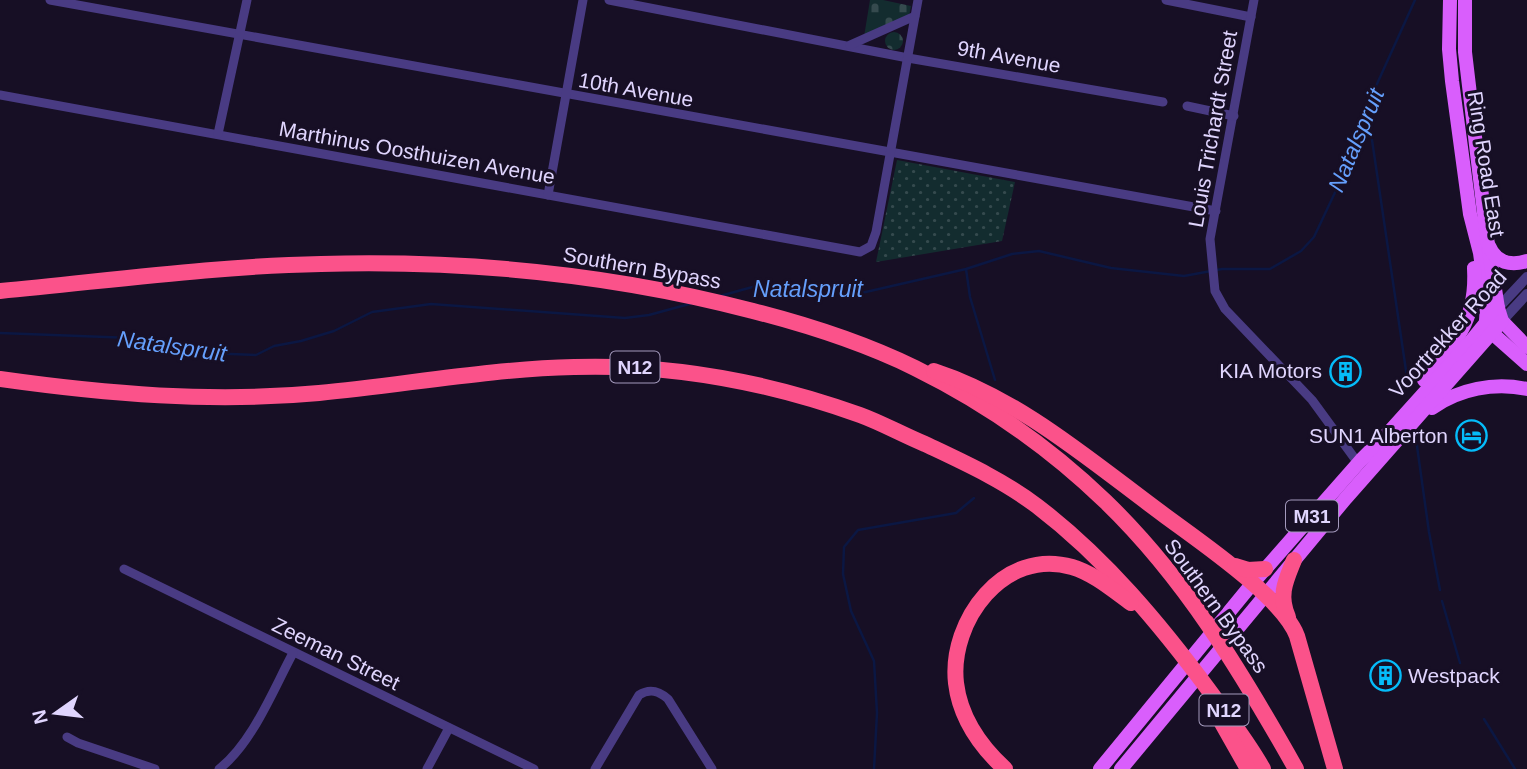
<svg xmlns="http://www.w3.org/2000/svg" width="1527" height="769" font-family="Arial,sans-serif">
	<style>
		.cemetery { fill: url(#cemetery-stones) }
		.park { fill: url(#park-dots) }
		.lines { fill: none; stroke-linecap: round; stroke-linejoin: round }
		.stream { stroke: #0b1743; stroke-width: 2.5 }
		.minor { stroke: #493b83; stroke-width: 9 }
		.tertiary { stroke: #493b83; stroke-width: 10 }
		.primary { stroke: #d95efc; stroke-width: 14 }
		.motorway { stroke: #fb528a; stroke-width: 16 }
		.labels { text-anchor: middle; stroke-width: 6; stroke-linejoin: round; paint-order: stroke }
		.shield { fill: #170f25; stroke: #a49abd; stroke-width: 2 }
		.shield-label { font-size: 19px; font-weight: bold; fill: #e0d5fe }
		.street-label { font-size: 21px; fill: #e0d5fe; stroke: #170f25 }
		.poi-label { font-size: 21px; fill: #e0d5fe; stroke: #170f25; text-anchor: end }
		.water-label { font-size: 23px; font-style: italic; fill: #659ffc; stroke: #170f25 }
	</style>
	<defs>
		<pattern id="cemetery-stones" width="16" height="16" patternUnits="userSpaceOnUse" patternTransform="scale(1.75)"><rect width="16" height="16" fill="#132c2f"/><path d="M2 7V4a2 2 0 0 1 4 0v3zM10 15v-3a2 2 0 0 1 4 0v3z" fill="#354a4e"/></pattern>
		<pattern id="park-dots" width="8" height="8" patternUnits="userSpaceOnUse" patternTransform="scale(1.75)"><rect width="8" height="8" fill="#132c2f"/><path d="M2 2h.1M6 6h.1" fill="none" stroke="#354a4e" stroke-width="1.8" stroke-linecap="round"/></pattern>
	</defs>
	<rect width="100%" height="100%" fill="#170f25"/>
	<g class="cemetery">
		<path d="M870,0H883L911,6L909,16L864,37Z"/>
		<circle cx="894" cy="41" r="9"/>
	</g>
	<path class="park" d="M897,160L1015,182L1002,241L876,262Z"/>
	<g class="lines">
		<g class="stream">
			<path d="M1367,106L1408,384"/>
			<path d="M966,269L970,297L995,380"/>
			<path d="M720,296L756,286L811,293L857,294L966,269L1012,254L1039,251L1111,268L1184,276L1222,269H1270L1301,251L1314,237L1355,150L1367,106L1415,0"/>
			<path d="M0,333L159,339L206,353L256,355L274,346L301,341L334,331L372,312L431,304L625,318L649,315L693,303"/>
			<path d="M1416,439L1429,532L1440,590"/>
			<path d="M1442,601L1460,663"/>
			<path d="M1484,719L1515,769"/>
			<path d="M874,769L877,713L874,661L851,611L843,574L844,547L858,530L956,513L974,498"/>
		</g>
		<g class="minor">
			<path d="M50,0L1216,211"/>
			<path d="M609,0L908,58L1163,102"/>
			<path d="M1166,0L1251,17"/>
			<path d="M1254,0L1210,239L1215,291L1225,309L1312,400L1358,463"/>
			<path d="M850,45L915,16"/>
			<path d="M0,95L860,252L871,246L876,232L918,0"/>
			<path d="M1187,106L1234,116"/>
			<path d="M218,134L247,0"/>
			<path d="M548,195L583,0"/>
			<path d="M124,569L534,769"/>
			<path d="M67,737L78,743L155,769"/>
			<path d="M219,769C252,744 273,690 293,653"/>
			<path d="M427,769L449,728"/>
			<path d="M595,769L639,695C650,688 659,691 668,699L712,769"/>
		</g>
		<g class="tertiary">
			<path d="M1498,308L1527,277"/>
			<path d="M1502,321L1527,294"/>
		</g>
		<g class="primary">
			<path d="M1450,0L1449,49L1452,81L1470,214L1480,253L1487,304L1486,321L1492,333L1527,364"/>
			<path d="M1465,0V52L1487,238L1498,308L1502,321L1527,347"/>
			<path d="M1489,246C1496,263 1511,266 1527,261"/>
			<path d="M1424,380C1456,341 1477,321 1474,268"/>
			<path d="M1432,408C1459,389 1494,382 1527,389"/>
			<path d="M1100,769L1252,584L1361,460L1390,431L1472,340L1498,308"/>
			<path d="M1121,769L1346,498L1502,321"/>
		</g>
		<g class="motorway">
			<path d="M0,291C107,281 214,266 321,264C467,260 612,274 753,311C808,325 864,343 915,368C984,402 1050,448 1105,501C1185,578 1242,673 1296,769"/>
			<path d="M934,371C1020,399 1092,462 1164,515C1199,541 1282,597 1297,636L1335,769"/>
			<path d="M0,379C106,394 212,403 319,393C404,385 488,369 574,367C672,364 768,382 860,415C882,423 903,435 925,444C963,462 1003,480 1037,506C1105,558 1160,624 1211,693C1229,718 1248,742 1263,769"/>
			<path d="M1235,566L1248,570L1265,569"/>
			<path d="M1288,617C1278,595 1286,580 1294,560"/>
			<path d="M1222,723L1248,769"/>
			<path d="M1005,769C980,746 960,717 956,683C949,621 1004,547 1072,567C1093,573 1113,590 1131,603"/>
		</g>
	</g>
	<defs>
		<symbol id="building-ring" viewBox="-11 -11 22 22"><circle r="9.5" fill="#170f25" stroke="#05bcfa" stroke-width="1.5"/><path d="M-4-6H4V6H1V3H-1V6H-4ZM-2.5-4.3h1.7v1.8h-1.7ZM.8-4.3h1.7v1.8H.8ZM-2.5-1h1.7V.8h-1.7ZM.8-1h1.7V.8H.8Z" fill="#05bcfa"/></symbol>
		<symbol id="hotel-ring" viewBox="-11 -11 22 22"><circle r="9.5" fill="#170f25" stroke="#05bcfa" stroke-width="1.5"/><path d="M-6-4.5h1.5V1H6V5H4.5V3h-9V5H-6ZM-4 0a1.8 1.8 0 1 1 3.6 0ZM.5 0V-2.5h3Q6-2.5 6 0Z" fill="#05bcfa"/></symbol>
	</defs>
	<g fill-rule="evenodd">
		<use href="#building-ring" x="1328" y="354" width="35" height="35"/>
		<use href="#hotel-ring" x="1454" y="418" width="35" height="35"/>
		<use href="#building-ring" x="1368" y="658" width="35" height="35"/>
	</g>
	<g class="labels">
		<g class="shield">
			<rect x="610.5" y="351.5" width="49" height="31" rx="5"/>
			<rect x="1286" y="500.5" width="52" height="31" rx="5"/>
			<rect x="1199.5" y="694.5" width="49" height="31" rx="5"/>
		</g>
		<g class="shield-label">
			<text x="635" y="374">N12</text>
			<text x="1312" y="523">M31</text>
			<text x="1224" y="717">N12</text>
		</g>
		<g class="street-label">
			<text transform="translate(1009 57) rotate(10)" y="7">9th Avenue</text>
			<text transform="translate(636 90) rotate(10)" y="7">10th Avenue</text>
			<text transform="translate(1213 129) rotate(-80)" y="7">Louis Trichardt Street</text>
			<text transform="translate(417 153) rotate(10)" y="7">Marthinus Oosthuizen Avenue</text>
			<text transform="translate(1486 164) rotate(81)" y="7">Ring Road East</text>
			<text transform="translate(642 268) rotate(10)" y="7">Southern Bypass</text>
			<text transform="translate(1448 334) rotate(-48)" y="7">Voortrekker Road</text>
			<text transform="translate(1216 606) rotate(54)" y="7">Southern Bypass</text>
			<text transform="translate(336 654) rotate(26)" y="7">Zeeman Street</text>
		</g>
		<g class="poi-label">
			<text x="1322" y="378">KIA Motors</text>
			<text x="1448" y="443">SUN1 Alberton</text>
			<text x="1408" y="683" text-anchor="start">Westpack</text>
		</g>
		<g class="water-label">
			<text transform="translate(1356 140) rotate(-67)" y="8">Natalspruit</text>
			<text x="808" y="297">Natalspruit</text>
			<text transform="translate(172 346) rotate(8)" y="8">Natalspruit</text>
		</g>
	</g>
	<g transform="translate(56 713) rotate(256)" stroke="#170f25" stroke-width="5" paint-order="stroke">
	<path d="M0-5L12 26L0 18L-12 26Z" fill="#e0d5fe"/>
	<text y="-10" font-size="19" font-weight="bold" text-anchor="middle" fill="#e0d5fe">N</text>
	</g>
</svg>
